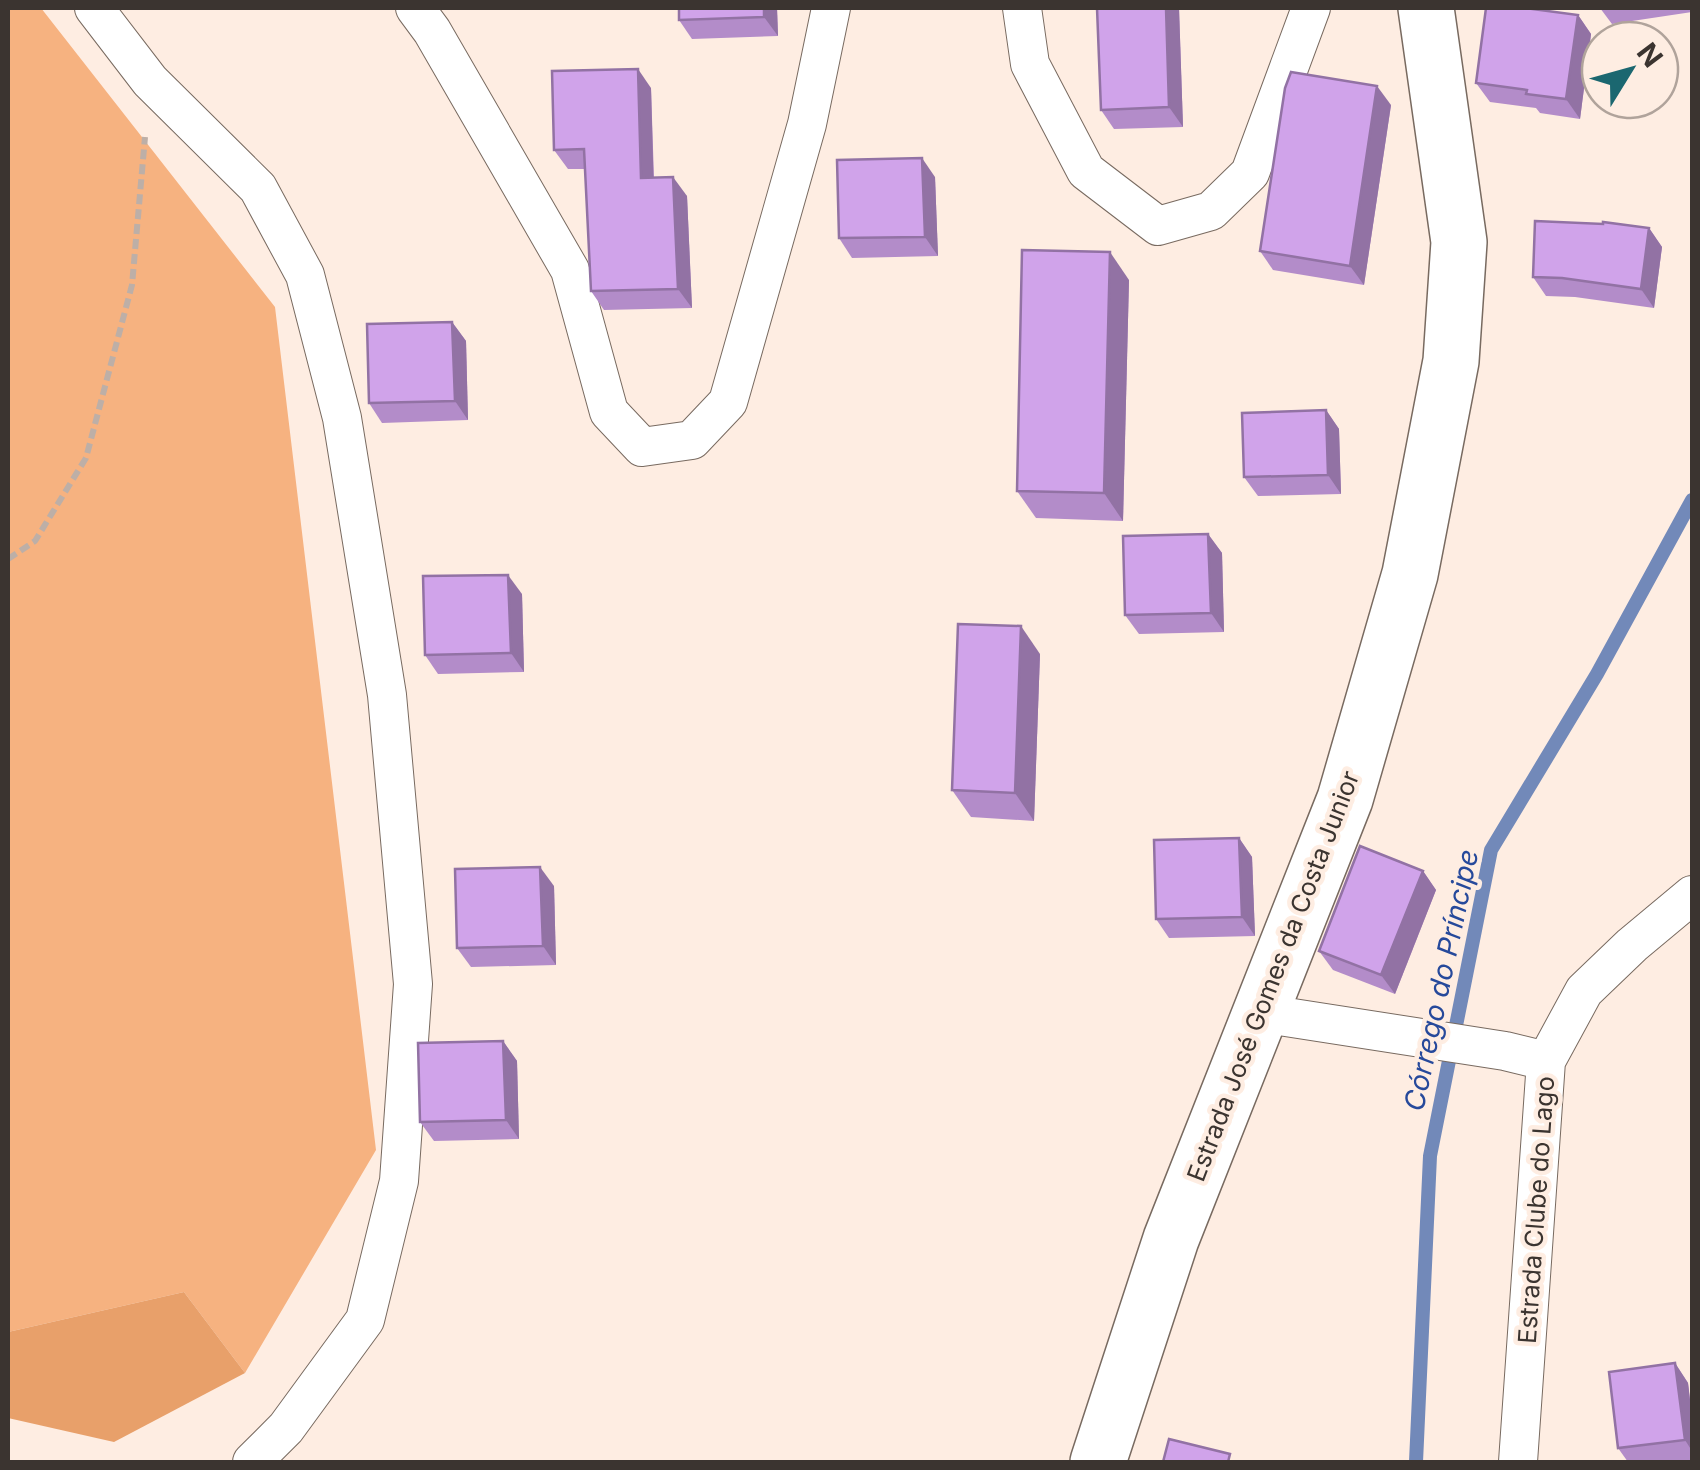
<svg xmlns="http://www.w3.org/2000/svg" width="1700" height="1470" font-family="Inter,sans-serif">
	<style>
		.green { fill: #f6b280 }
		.forest { fill: #e8a06a }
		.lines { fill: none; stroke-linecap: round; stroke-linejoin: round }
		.stream { stroke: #7289b9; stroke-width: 14 }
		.street-casing { stroke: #786a60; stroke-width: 40 }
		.secondary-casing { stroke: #786a60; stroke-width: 58 }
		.path { stroke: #bdafa7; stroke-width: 6; stroke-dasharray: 10 5; stroke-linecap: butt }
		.street { stroke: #fff; stroke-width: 38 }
		.secondary { stroke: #fff; stroke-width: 55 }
		.wall { fill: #b38cc9 }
		.shaded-wall { fill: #9272a4 }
		.building { fill: #d0a3ea; stroke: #9272a4; stroke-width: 2.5 }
		.labels { text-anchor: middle; stroke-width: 9; stroke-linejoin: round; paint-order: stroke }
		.street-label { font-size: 25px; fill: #3b3430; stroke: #feede2 }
		.water-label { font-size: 28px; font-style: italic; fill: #26499b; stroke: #feede2 }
	</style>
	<rect width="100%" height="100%" fill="#feede2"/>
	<path class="green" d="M8,8H41L275,307L376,1150L245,1373L184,1292L8,1332Z"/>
	<path class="forest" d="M184,1292L245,1373L114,1442L8,1418V1332Z"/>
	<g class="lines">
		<path class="stream" d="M1416,1462L1430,1156L1491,850L1597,674L1692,500"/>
		<defs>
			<g id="street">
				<path d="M94,8L150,81L258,188L305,275L342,418L387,695L413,984L399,1181L365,1320L286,1428L252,1462"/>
				<path d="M415,8L432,31L570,270L609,412L642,447L692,440L728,402L807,124L831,8"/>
				<path d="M1022,8L1030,64L1086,171L1158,226L1211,211L1250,173L1311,8"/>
				<path d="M1261,1013L1505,1051L1546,1061"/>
				<path d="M1518,1462L1546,1061L1584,991L1632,945L1692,895"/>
			</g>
			<path id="secondary" d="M1098,1462L1171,1239L1345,799L1410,574L1451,361L1459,242L1426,8"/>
		</defs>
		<use href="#street" class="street-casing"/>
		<use href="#secondary" class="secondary-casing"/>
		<path class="path" d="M8,559L35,541L86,458L132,285L145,137"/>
		<use href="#street" class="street"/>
		<use href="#secondary" class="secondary"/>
	</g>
	<g class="wall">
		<path d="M679,8H777L778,36L692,39L679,20Z"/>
		<path d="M1179,8L1183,127L1114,129L1101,110Z"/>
		<path d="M1600,8H1692V12L1612,24Z"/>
		<path d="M1578,15L1591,34L1580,119L1540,113L1536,108L1490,102L1476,83Z"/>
		<path d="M651,88L654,178L687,196L692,308L604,310L591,291L585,169H568L554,150Z"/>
		<path d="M1391,105L1364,285L1273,270L1260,251Z"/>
		<path d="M935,177L938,256L852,258L839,238Z"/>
		<path d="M1649,228L1662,247L1654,308L1575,297L1546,296L1533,277Z"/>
		<path d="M1129,280L1123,521L1036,518L1017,491Z"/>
		<path d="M452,322L466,341L468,420L382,423L369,403Z"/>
		<path d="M1326,410L1339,429L1341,494L1258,496L1244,477Z"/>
		<path d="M1208,534L1222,553L1224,632L1139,634L1125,615Z"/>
		<path d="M522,594L524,672L438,674L425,655Z"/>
		<path d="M1040,654L1034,821L971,817L952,790Z"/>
		<path d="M1239,838L1252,857L1255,936L1169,938L1156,919Z"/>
		<path d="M1423,871L1436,890L1395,994L1333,970L1319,951Z"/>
		<path d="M554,886L556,965L471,967L457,948Z"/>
		<path d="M503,1041L517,1061L519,1139L434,1141L420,1122Z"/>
		<path d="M1675,1363L1688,1383L1692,1416V1460L1669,1462H1628L1618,1448Z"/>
	</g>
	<g class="shaded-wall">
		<path d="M764,8H777L778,36L764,17Z"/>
		<path d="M1166,8H1179L1183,127L1169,107Z"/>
		<path d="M1578,15L1591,34L1580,119L1566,99Z"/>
		<path d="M638,69L651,88L654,197L641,178Z"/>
		<path d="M1377,86L1391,105L1364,285L1350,266Z"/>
		<path d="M922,158L935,177L938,256L925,237Z"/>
		<path d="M673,177L687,196L692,308L678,289Z"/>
		<path d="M1649,228L1662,247L1654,308L1641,289Z"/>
		<path d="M1110,252L1129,280L1123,521L1104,493Z"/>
		<path d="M452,322L466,341L468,420L455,401Z"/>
		<path d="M1326,410L1339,429L1341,494L1328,475Z"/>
		<path d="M1208,534L1222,553L1224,632L1211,613Z"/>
		<path d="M508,575L522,594L524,672L511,653Z"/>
		<path d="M1021,626L1040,654L1034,821L1015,793Z"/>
		<path d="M1239,838L1252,857L1255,936L1242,917Z"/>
		<path d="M540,867L554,886L556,965L543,946Z"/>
		<path d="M1423,871L1436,890L1395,994L1381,975Z"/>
		<path d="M503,1041L517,1061L519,1139L506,1120Z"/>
		<path d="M1675,1363L1688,1383L1692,1416V1451L1685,1440Z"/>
	</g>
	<g class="building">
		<path d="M679,8H764V17L679,20Z"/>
		<path d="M1097,8H1166L1169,107L1101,110Z"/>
		<path d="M1486,8H1525L1578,15L1566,99L1526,94L1527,90L1476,83Z"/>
		<path d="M638,69L641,178L673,177L678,289L591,291L584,149L554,150L552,71Z"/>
		<path d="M1291,72L1377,86L1350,266L1260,251L1285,88Z"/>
		<path d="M922,158L925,237L839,238L837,160Z"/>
		<path d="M1535,221L1603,224V222L1649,228L1641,289L1562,278L1533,277Z"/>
		<path d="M1022,250L1110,252L1104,493L1017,491Z"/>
		<path d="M452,322L455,401L369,403L367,324Z"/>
		<path d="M1326,410L1328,475L1244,477L1242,413Z"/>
		<path d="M1208,534L1211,613L1125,615L1123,536Z"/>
		<path d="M508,575L511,653L425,655L423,576Z"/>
		<path d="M958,624L1021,626L1015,793L952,790Z"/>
		<path d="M1239,838L1242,917L1156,919L1154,840Z"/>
		<path d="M1360,846L1423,871L1381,975L1319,951Z"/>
		<path d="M540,867L543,946L457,948L455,869Z"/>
		<path d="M503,1041L506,1120L420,1122L418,1043Z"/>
		<path d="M1675,1363L1685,1440L1618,1448L1609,1372Z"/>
		<path d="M1169,1439L1230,1454L1228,1462H1163Z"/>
	</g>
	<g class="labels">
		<g class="street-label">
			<text transform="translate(1273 976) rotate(-69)" y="9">Estrada José Gomes da Costa Junior</text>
			<text transform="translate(1536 1210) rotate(-86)" y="9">Estrada Clube do Lago</text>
		</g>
		<g class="water-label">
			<text transform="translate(1441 980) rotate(-78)" y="10">Córrego do Príncipe</text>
		</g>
	</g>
	<rect width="1700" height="1470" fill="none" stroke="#3b3430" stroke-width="20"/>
	<g transform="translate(1630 70) rotate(53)"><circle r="48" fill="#feede2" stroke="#b0a39b" stroke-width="2.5"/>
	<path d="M0-8L18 38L0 25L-18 38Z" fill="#1b6770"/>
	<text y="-15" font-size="28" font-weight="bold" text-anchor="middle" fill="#3b3430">N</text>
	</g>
</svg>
